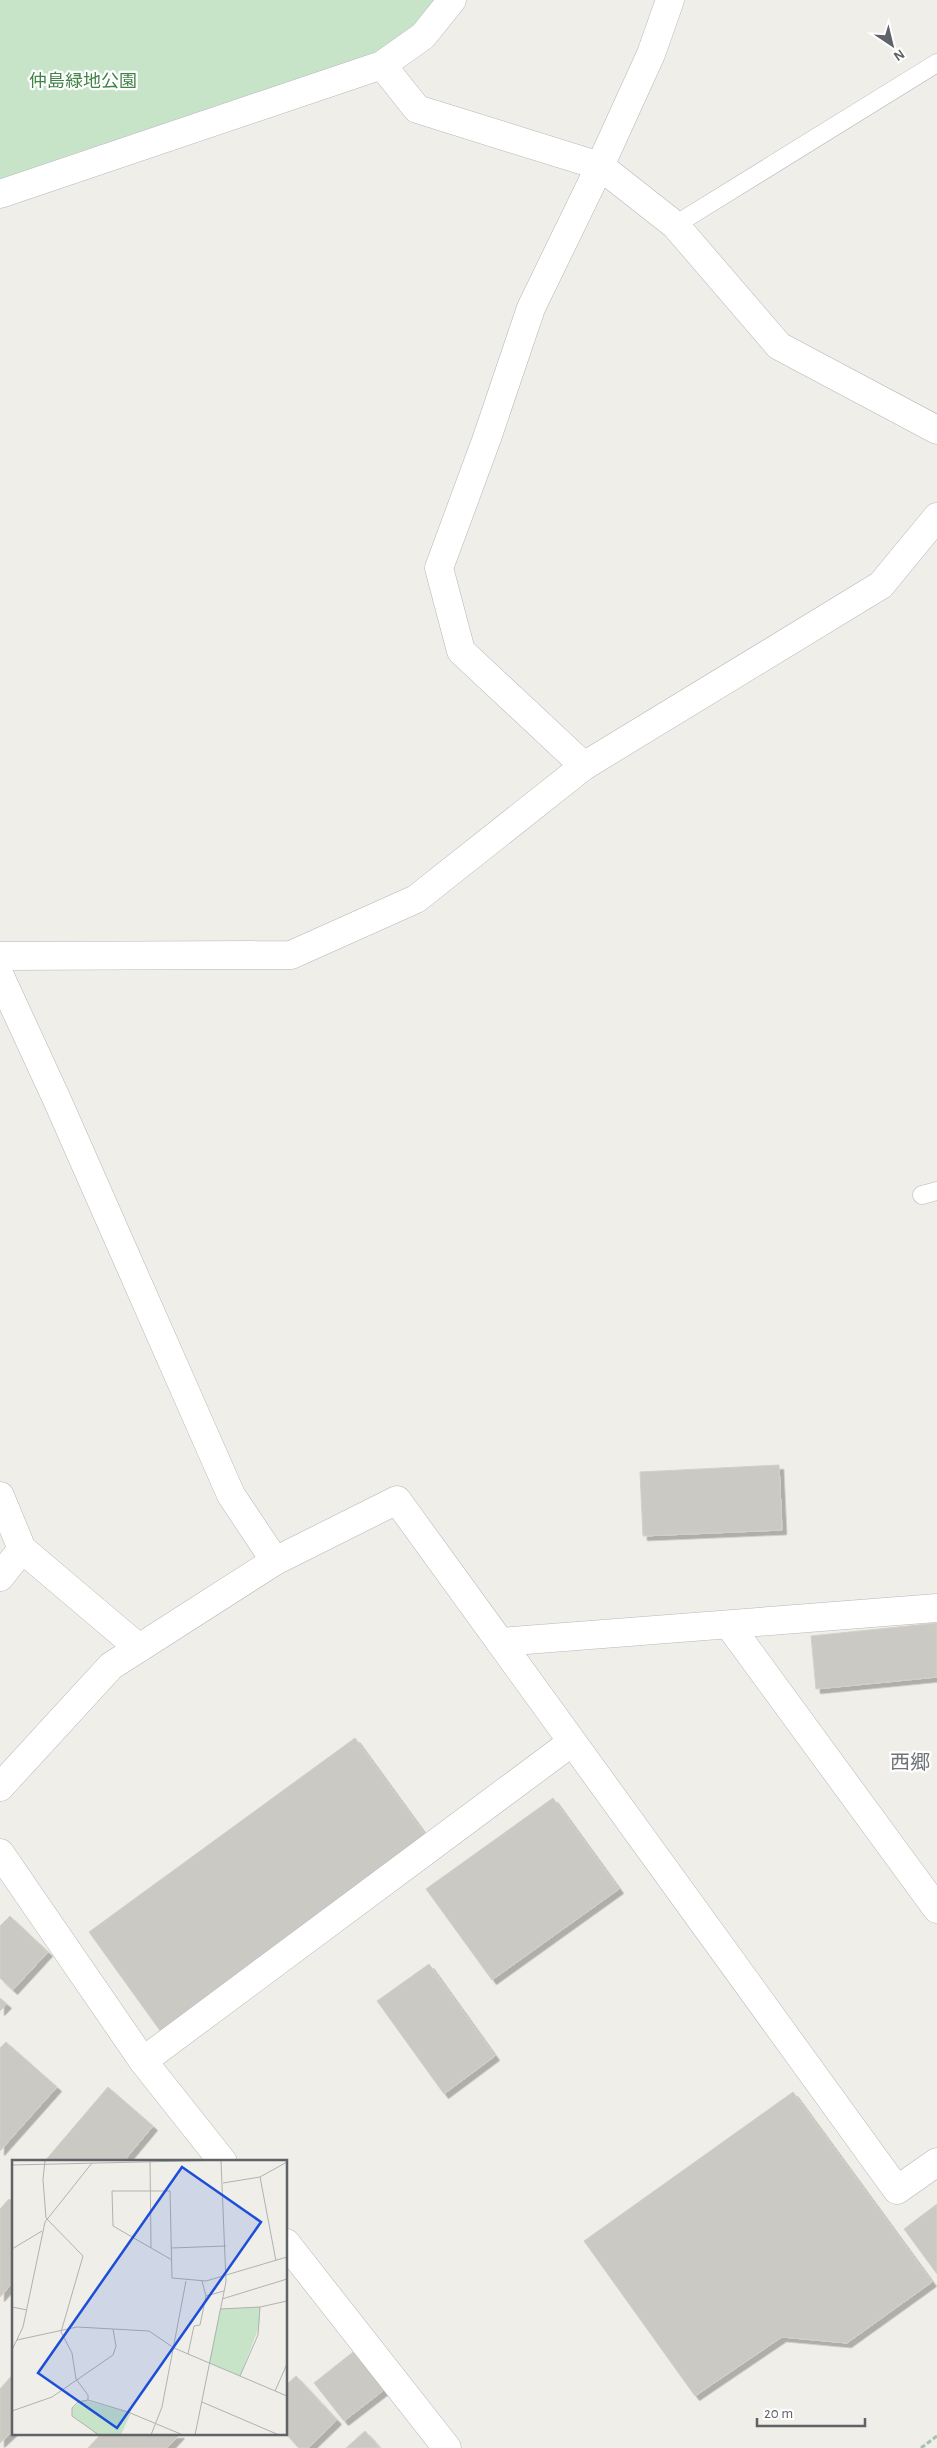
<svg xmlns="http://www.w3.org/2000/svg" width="937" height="2448" font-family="'Alegreya Sans','Noto Sans JP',sans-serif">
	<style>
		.green { fill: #c7e4c9 }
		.building { fill: #cbc9c4; stroke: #d4d0c7; filter: url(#shadow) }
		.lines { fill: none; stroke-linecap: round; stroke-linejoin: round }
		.lane-casing { stroke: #b5b7bb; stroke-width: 19 }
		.street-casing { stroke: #b5b7bb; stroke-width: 29 }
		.secondary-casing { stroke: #b4b6ba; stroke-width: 29 }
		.path { stroke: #a1c4ad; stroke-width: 3; stroke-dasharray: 5 2.5; stroke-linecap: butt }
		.lane { stroke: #fff; stroke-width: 18 }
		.street { stroke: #fff; stroke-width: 28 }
		.secondary { stroke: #fff; stroke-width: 28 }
		.labels { text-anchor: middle; stroke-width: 4.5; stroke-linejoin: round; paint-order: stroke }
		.park-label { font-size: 18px; fill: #408446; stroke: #fff }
		.quarter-label { font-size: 20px; fill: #707478; stroke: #fff }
		.inset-road { fill: none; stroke: #b1b2b0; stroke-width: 1 }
		.view { fill: #1d4ed8; fill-opacity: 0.15; stroke: #1d4ed8; stroke-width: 2.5 }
		.inset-edge { fill: none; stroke: #5f6266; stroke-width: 2.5 }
	</style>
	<defs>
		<filter id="shadow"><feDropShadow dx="4.5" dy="4.5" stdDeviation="0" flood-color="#0004"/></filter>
	</defs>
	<rect width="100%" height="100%" fill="#efeee8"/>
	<path class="green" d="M0,0H452L423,36L0,194Z"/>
	<g class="building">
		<path d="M779,1465L782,1530L643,1536L640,1472Z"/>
		<path d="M937,1623V1677L816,1689L811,1636Z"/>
		<path d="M355,1738L427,1837L161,2032L89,1932Z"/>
		<path d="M553,1798L619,1889L492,1980L426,1889Z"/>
		<path d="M10,1916L48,1952L13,1990L0,1978V1926Z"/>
		<path d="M429,1964L495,2056L444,2094L377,2001Z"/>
		<path d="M0,1998L7,2004L0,2011Z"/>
		<path d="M6,2042L57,2087L0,2151V2048Z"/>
		<path d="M108,2087L153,2126L123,2162H44Z"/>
		<path d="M793,2092L932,2282L847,2343L782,2337L695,2396L584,2241Z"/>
		<path d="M9,2199L14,2203V2281L0,2297V2209Z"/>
		<path d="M937,2204V2274L904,2229Z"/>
		<path d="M353,2352L384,2390L344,2421L314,2383Z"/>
		<path d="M14,2373V2430L0,2443V2389Z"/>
		<path d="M296,2376L337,2420L308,2448H299L286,2434V2385Z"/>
		<path d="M365,2431L380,2448H346Z"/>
		<path d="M101,2434H180L167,2448H88Z"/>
	</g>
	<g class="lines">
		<defs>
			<g id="lane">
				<path d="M675,225L937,63"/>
				<path d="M922,1195L937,1191"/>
			</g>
			<g id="street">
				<path d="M382,65L417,109L600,166L675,225L779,346L937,430"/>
				<path d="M0,194L382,65L423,36L452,0"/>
				<path d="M584,766L461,651L439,568L487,438L531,308L600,166L651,54L670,0"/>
				<path d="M0,956L291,955L416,899L584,766L881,585L937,517"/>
				<path d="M0,976L58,1102L231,1495L275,1561"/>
				<path d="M0,1496L22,1549L139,1648"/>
				<path d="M0,1577L22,1549"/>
				<path d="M729,1625L937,1909"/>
				<path d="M500,1642L897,2190L937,2162"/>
				<path d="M500,1642L937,1608"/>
				<path d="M0,1853L143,2061L223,2162"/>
				<path d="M143,2061L572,1742"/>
				<path d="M286,2243L447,2448"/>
			</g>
			<path id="secondary" d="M0,1787L111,1666L275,1561L397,1500L500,1642"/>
		</defs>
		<use href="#lane" class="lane-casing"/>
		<use href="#street" class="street-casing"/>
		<use href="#secondary" class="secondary-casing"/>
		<path class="path" d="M921,2448L937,2436"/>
		<use href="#lane" class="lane"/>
		<use href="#street" class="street"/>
		<use href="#secondary" class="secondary"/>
	</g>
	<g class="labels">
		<g class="park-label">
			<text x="83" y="87">仲島緑地公園</text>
		</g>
		<g class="quarter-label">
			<text x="910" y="1769">西郷</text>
		</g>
	</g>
	<g transform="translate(12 2160)">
		<rect width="275" height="275" fill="#efeee8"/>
		<path d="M248,147L247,167L228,216L197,203L208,149ZM71,240L119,253L109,275H87L60,256V248Z" fill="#c7e4c9"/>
		<path class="inset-road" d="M33,0L31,20L34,58L71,96L49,172L60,193L64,219L76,235V240M138,0L139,88M0,5L216,0M248,17L264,101M211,23L248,17L275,2M159,88L214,86M0,89L30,71M160,100L101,66L100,31H158L160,118L194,121L275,97M194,136L212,131M210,139L275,119M0,147L15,150M208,149L248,147L275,141M5,180L65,167L137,171L162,188L275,236M0,190L11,167L33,62L80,3M176,194L182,166L188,165L194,136L190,121M228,216L246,175L248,147M263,231L275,204M190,242L267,275M0,251L40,237L101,195L104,186L101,169M87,275L60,256V248L66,242L76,240L116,252L171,275M139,275L150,247L174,121M183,275L214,122L209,1"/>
		<path class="view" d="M170,7L249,62L105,268L26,213Z"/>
		<rect width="275" height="275" class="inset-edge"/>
	</g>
	<g transform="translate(892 45) rotate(145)" stroke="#ffffff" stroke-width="4" paint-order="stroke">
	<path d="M0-4L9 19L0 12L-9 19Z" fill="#5f6266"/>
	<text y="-8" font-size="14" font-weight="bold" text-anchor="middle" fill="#5f6266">N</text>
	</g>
	<path d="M757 2418v8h108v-8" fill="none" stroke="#5f6266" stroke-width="2.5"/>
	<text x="764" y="2418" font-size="15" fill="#5f6266" stroke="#ffffff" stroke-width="4" paint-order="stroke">20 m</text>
</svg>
